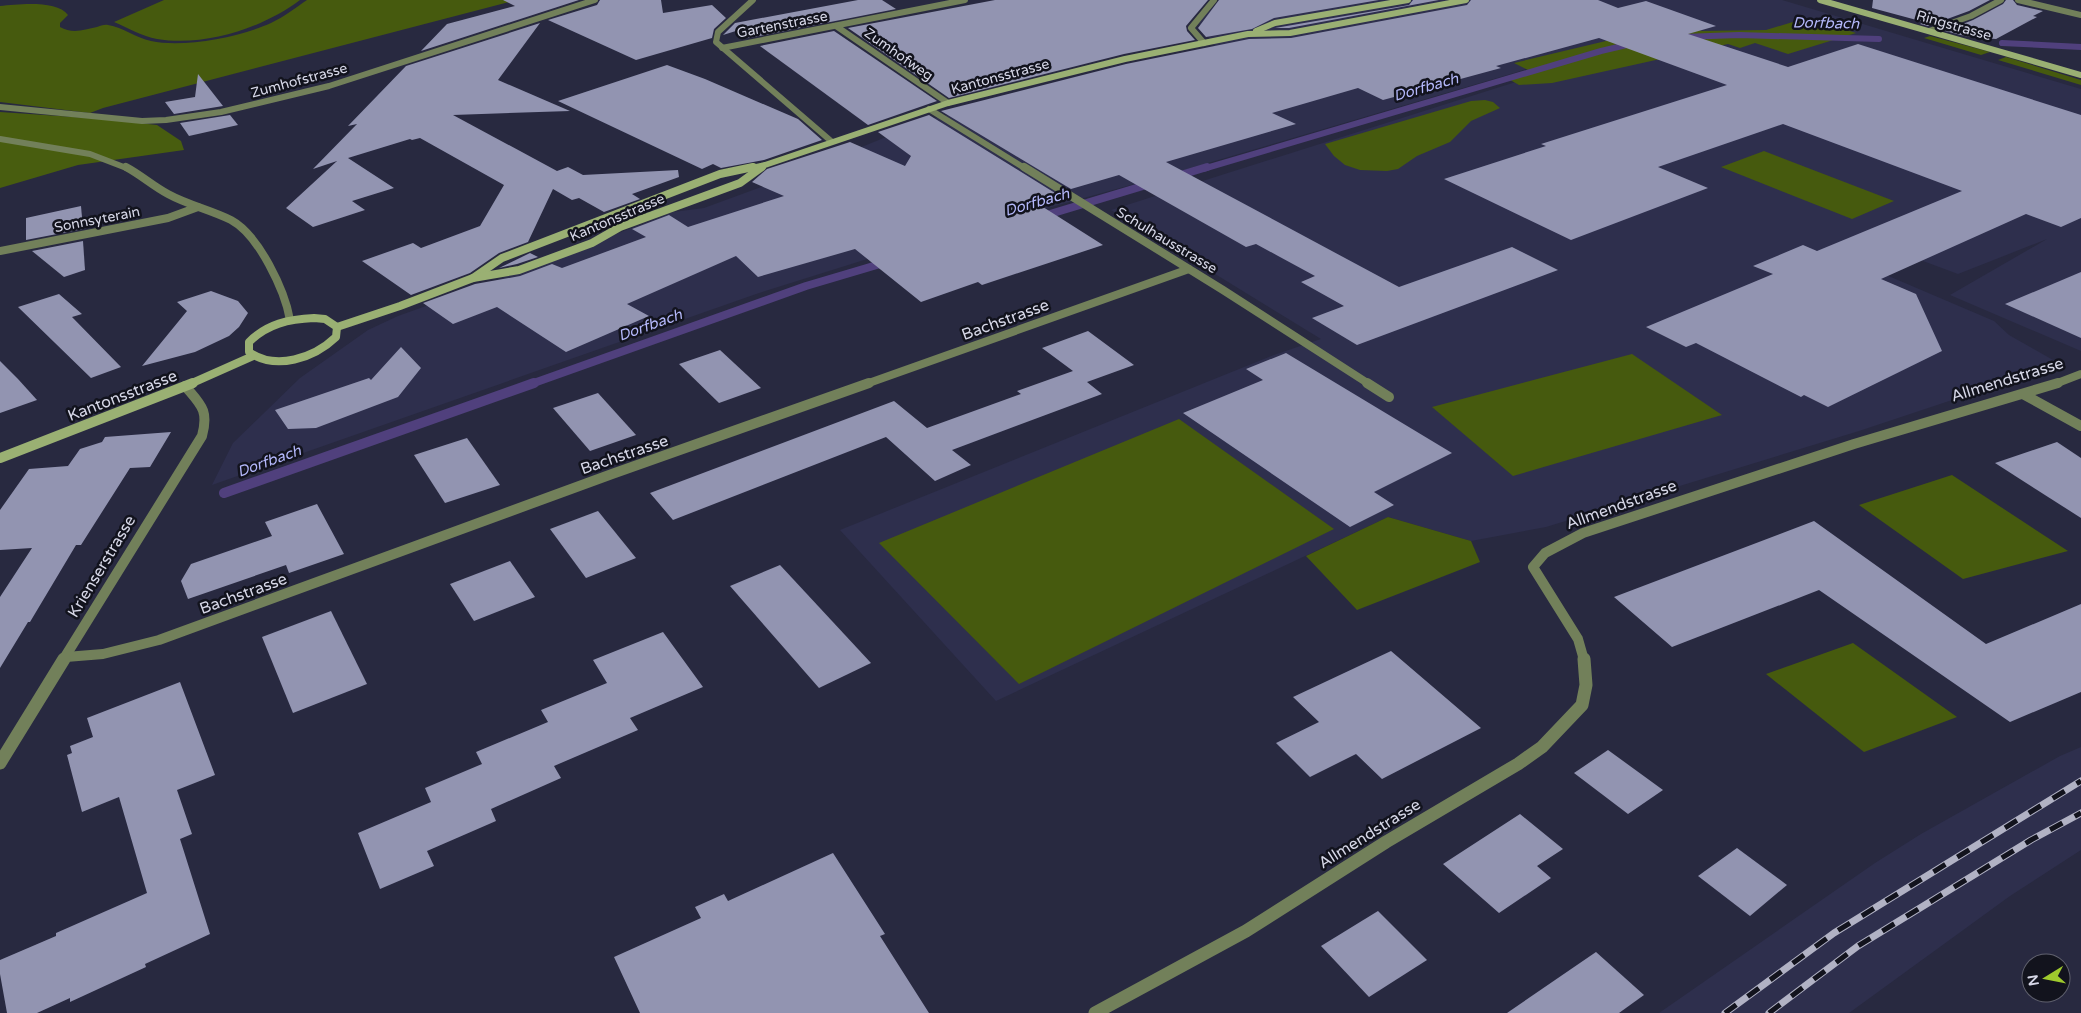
<svg xmlns="http://www.w3.org/2000/svg" width="2081" height="1013" font-family="'Varela Round',sans-serif">
	<style>
		.built { fill: #2e2f4d }
		.green { fill: #465a0e }
		.forest { fill: #485d0f }
		.lines { fill: none; stroke-linecap: round; stroke-linejoin: round }
		.stream-far2 { stroke: #50407d; stroke-width: 6 }
		.stream-far1 { stroke: #50407d; stroke-width: 8 }
		.stream { stroke: #50407d; stroke-width: 10 }
		.building { fill: #9294b1 }
		.minor-far3 { stroke: #72805a; stroke-width: 6 }
		.minor-far2 { stroke: #72805a; stroke-width: 8 }
		.minor-far1 { stroke: #72805a; stroke-width: 10 }
		.minor { stroke: #72805a; stroke-width: 13 }
		.tertiary-far1 { stroke: #72805a; stroke-width: 6 }
		.tertiary { stroke: #72805a; stroke-width: 8 }
		.secondary-far2 { stroke: #9ab073; stroke-width: 6 }
		.secondary-far1 { stroke: #9ab073; stroke-width: 8 }
		.secondary { stroke: #9ab073; stroke-width: 10 }
		.rail-casing { stroke: #b1b2c4; stroke-width: 7 }
		.rail { stroke: #12131d; stroke-width: 5; stroke-dasharray: 14; stroke-linecap: butt }
		.labels { text-anchor: middle; stroke-width: 5; stroke-linejoin: round; paint-order: stroke }
		.far-street-label { font-size: 14px; fill: #d6d7e7; stroke: #12131d }
		.far-water-label { font-size: 15px; font-style: italic; fill: #b4b8fb; stroke: #12131d }
		.street-label { font-size: 16px; fill: #d6d7e7; stroke: #12131d }
	</style>
	<rect width="100%" height="100%" fill="#282940"/>
	<g class="built">
		<path d="M1221,0H1782L2081,89V351L1950,295L2047,239L1958,274L1880,245L1858,263L1994,321L2009,335L2060,364L1859,431L1546,527L1471,541L1388,517L996,701L840,530L1274,355L1321,339L1111,210L1579,62L1570,54L1514,73L1167,175L896,250L759,293L212,485L233,443L300,378L368,330L398,316L482,286L673,212L704,208L786,178L930,119L1217,49L1200,26L1199,21Z"/>
		<path d="M2081,747V850L2010,896L1849,1013H1659L1875,863L1921,834L2060,756Z"/>
	</g>
	<g class="green">
		<path d="M164,0H300C263,28 205,47 157,39C142,36 128,28 114,22Z"/>
		<path d="M307,0H517L103,108L90,113L0,102V6C20,4 57,0 68,15L60,23V27C72,34 84,30 97,27C100,26 105,24 108,25C123,27 136,38 151,41C184,48 240,37 271,23C284,17 295,8 307,0Z"/>
		<path d="M1796,21L1824,30L1841,28L1856,33L1788,54L1755,43L1740,48L1728,44L1552,83L1519,85L1505,77L1528,70L1514,63L1673,25H1683L1702,31L1766,30Z"/>
		<path d="M1930,36L1990,52L1981,55L1924,38Z"/>
		<path d="M2006,57L2081,80V85L1998,60Z"/>
		<path d="M1485,100L1493,102L1500,108L1471,121L1450,142L1417,156L1398,169L1387,171L1360,170L1345,165L1334,156L1325,144L1471,101Z"/>
		<path d="M1764,151L1894,201L1852,219L1721,167Z"/>
		<path d="M1632,354L1722,415L1513,476L1432,407Z"/>
		<path d="M1179,419L1334,529L1019,684L879,543Z"/>
		<path d="M1952,475L2068,551L1963,579L1859,505Z"/>
		<path d="M1388,517L1471,541L1480,562L1357,610L1306,556Z"/>
		<path d="M1853,643L1957,717L1864,752L1766,674Z"/>
	</g>
	<path class="forest" d="M0,112L103,119L157,125L181,141L184,150L78,165L0,188Z"/>
	<g class="lines">
		<g class="stream-far2">
			<path d="M1682,37L1739,35L1879,39"/>
			<path d="M2002,43L2081,47"/>
			<path d="M1203,169L1601,51L1635,43"/>
		</g>
		<g class="stream-far1">
			<path d="M1174,177L1207,167"/>
			<path d="M1040,217L1153,183"/>
			<path d="M531,384L806,286L887,262"/>
		</g>
		<path class="stream" d="M224,493L534,383"/>
	</g>
	<g class="building">
		<path d="M503,0H579L421,51L447,24L515,6Z"/>
		<path d="M600,0H661L663,13L712,5L726,18L714,29L712,38L636,60L548,20L597,5Z"/>
		<path d="M858,0H882L896,9L749,38L739,30L723,35L735,23Z"/>
		<path d="M995,0H1208L1186,26L1187,31L1195,40L1124,54L949,98L848,28Z"/>
		<path d="M1219,0H1379L1274,18L1252,29L1206,37L1198,28Z"/>
		<path d="M1413,0H1439L1289,28H1275L1409,5Z"/>
		<path d="M1471,0H1598L1618,8L1646,1L1716,26L1688,34L1788,67L1858,44L2081,115V218L2061,227L2026,214L1881,279L1916,294L1942,351L1828,407L1804,395L1801,397L1696,343L1686,347L1646,327L1773,274L1753,266L1803,245L1817,251L1962,191L1783,124L1658,167L1708,188L1571,240L1444,179L1546,146L1541,144L1727,85L1599,38L1496,66L1501,68L1383,100L1358,88L1272,113L1296,124L1166,162L1399,287L1512,247L1558,270L1357,345L1312,318L1344,306L1301,282L1315,276L1256,244L1246,247L1119,175L1071,189L941,111L1126,64L1249,39L1291,38L1467,5Z"/>
		<path d="M1873,0H1990L1969,11L1928,26L1920,24L1924,22L1872,8Z"/>
		<path d="M2006,0H2013L2017,5L2043,11L2033,16L2037,17L1996,39L1969,37L1945,31L1973,20L2003,4Z"/>
		<path d="M540,23L498,80L570,111L453,115L557,171L568,167L583,175L678,170L679,177L632,194L640,199L604,212L579,198L572,200L553,189L528,242L499,253L470,273L411,295L362,261L413,243L421,248L480,226L504,185L420,138L412,140L410,139L348,158L394,188L352,201L365,210L313,227L286,208L337,161L313,169L357,124L348,126L406,66Z"/>
		<path d="M834,31L937,101L868,125L760,46Z"/>
		<path d="M667,65L705,79L798,119L822,140L764,160L721,168L713,164L702,169L558,101Z"/>
		<path d="M198,74L223,106L174,114L165,102L195,97Z"/>
		<path d="M230,115L238,125L189,136L180,123Z"/>
		<path d="M929,115L1055,193L1032,200L1103,245L982,285L978,282L921,302L855,249L758,277L736,256L627,304L649,316L566,352L497,307L453,324L423,303L475,284L520,276L552,264L562,268L646,237L632,229L669,215L688,227L784,196L752,182L767,169L850,142L905,166L911,156L878,132Z"/>
		<path d="M81,206L83,229L26,240V218Z"/>
		<path d="M83,241L85,270L64,277L32,251Z"/>
		<path d="M530,253L538,257L517,264L499,268Z"/>
		<path d="M2081,272V338L2005,304Z"/>
		<path d="M211,291L238,301L248,313L239,327L229,336L195,352L142,366L187,311L177,302Z"/>
		<path d="M59,294L82,314L72,317L121,367L91,378L18,307Z"/>
		<path d="M1088,331L1134,365L1087,382L1102,394L952,450L971,465L935,481L886,437L673,520L650,493L894,401L927,428L1021,394L1017,391L1073,371L1042,348Z"/>
		<path d="M401,347L421,368L398,397L316,428L288,429L275,410L369,378L371,380Z"/>
		<path d="M720,350L761,388L719,403L679,364Z"/>
		<path d="M1286,353L1452,453L1374,492L1394,505L1350,527L1183,413L1263,380L1246,369Z"/>
		<path d="M0,361L18,379L37,400L0,413Z"/>
		<path d="M598,393L636,435L590,451L553,408Z"/>
		<path d="M171,432L150,467L130,468L81,545H76L30,622H28L0,668V597L32,548L0,550V510L29,469L68,466L80,449L102,442L105,437Z"/>
		<path d="M467,438L500,485L445,503L414,455Z"/>
		<path d="M2057,442L2081,458V518L1995,463Z"/>
		<path d="M317,504L344,554L289,573L286,565L188,599L181,581L191,564L272,536L265,522Z"/>
		<path d="M598,511L636,558L586,578L550,529Z"/>
		<path d="M1814,521L1986,644L2081,604V692L2010,722L1819,590L1672,647L1614,597Z"/>
		<path d="M510,561L535,597L474,621L450,584Z"/>
		<path d="M780,565L871,663L819,688L730,586Z"/>
		<path d="M331,611L367,684L293,713L262,637Z"/>
		<path d="M663,632L703,687L630,718L638,730L554,766L561,778L491,809L496,821L427,851L434,866L380,889L358,833L431,802L425,788L482,764L476,752L548,722L541,710L607,683L593,660Z"/>
		<path d="M1391,651L1481,728L1382,779L1356,754L1310,777L1276,743L1319,722L1293,697Z"/>
		<path d="M180,682L215,775L177,790L192,834L180,839L210,934L145,964L146,967L70,1002V998L37,1013H7L0,974V960L56,936V933L147,893L119,797L82,812L67,755L72,753L70,746L93,737L87,718Z"/>
		<path d="M1608,750L1663,790L1628,814L1574,773Z"/>
		<path d="M1520,814L1563,849L1537,866L1551,878L1499,913L1443,864Z"/>
		<path d="M1737,848L1787,885L1750,916L1698,876Z"/>
		<path d="M833,853L885,934L880,936L929,1013H640L614,957L701,918L695,907L724,894L728,901Z"/>
		<path d="M1378,911L1427,960L1369,997L1321,946Z"/>
		<path d="M1596,952L1644,995L1619,1013H1507Z"/>
	</g>
	<g class="lines">
		<g class="minor-far3">
			<path d="M753,0L718,32L716,42L831,141"/>
			<path d="M2018,0L2081,15"/>
			<path d="M836,26L948,103"/>
			<path d="M1929,31L1971,16L2001,0"/>
			<path d="M1204,43L1191,28L1214,0"/>
			<path d="M722,48L965,0"/>
			<path d="M0,107L142,121L166,120L221,112L329,86L595,0"/>
			<path d="M929,109L1026,169"/>
		</g>
		<g class="minor-far2">
			<path d="M1024,167L1223,290L1369,384"/>
			<path d="M0,251L168,218L198,207"/>
			<path d="M866,384L1189,269"/>
			<path d="M2055,384L2081,374"/>
		</g>
		<g class="minor-far1">
			<path d="M1367,383L1389,397"/>
			<path d="M2023,394L2081,426"/>
			<path d="M66,657L103,654L159,640L612,474L869,383"/>
			<path d="M63,660L202,436C209,410 201,405 185,386"/>
			<path d="M1584,660L1578,639L1533,567L1545,553L1583,533L1854,444L2058,383"/>
		</g>
		<g class="minor">
			<path d="M0,763L64,659"/>
			<path d="M1095,1013L1246,931L1386,842L1518,764L1542,747L1582,705L1586,685L1584,659"/>
		</g>
		<path class="tertiary-far1" d="M0,139L90,154L129,169"/>
		<path class="tertiary" d="M126,167C141,175 153,186 168,194C188,205 211,210 231,220C259,235 285,291 290,320"/>
		<g class="secondary-far2">
			<path d="M1820,0L2081,75"/>
			<path d="M1256,31L1275,23L1408,0"/>
			<path d="M747,169L765,165L948,103L1125,59L1248,34L1290,33L1466,0"/>
			<path d="M760,169L762,167"/>
		</g>
		<g class="secondary-far1">
			<path d="M473,278L502,258L720,174L753,167"/>
			<path d="M314,318L325,319L337,327L336,337C314,358 276,371 249,352V342C267,324 289,319 314,318Z"/>
			<path d="M337,327L400,306L473,278L519,270L592,243L620,227L740,183L762,167"/>
			<path d="M190,384L253,356"/>
		</g>
		<path class="secondary" d="M0,458L193,383"/>
		<defs>
			<g id="rail">
				<path d="M1725,1013L1834,933L2081,781"/>
				<path d="M1769,1013L1858,946L2031,840L2081,813"/>
			</g>
		</defs>
		<use href="#rail" class="rail-casing"/>
		<use href="#rail" class="rail"/>
	</g>
	<g class="labels">
		<g class="far-street-label">
			<text transform="translate(782 24) rotate(-11)" y="5">Gartenstrasse</text>
			<text transform="translate(1954 25) rotate(16)" y="5">Ringstrasse</text>
			<text transform="translate(899 54) rotate(35)" y="5">Zumhofweg</text>
			<text transform="translate(1000 76) rotate(-15)" y="5">Kantonsstrasse</text>
			<text transform="translate(299 80) rotate(-15)" y="5">Zumhofstrasse</text>
			<text transform="translate(617 217) rotate(-23)" y="5">Kantonsstrasse</text>
			<text transform="translate(97 219) rotate(-11)" y="5">Sonnsyterain</text>
			<text transform="translate(1167 240) rotate(31)" y="5">Schulhausstrasse</text>
		</g>
		<g class="far-water-label">
			<text transform="translate(1826 23) rotate(1)" y="5">Dorfbach</text>
			<text transform="translate(1426 87) rotate(-16)" y="5">Dorfbach</text>
			<text transform="translate(1037 202) rotate(-16)" y="5">Dorfbach</text>
			<text transform="translate(650 325) rotate(-20)" y="5">Dorfbach</text>
			<text transform="translate(269 461) rotate(-20)" y="5">Dorfbach</text>
		</g>
		<g class="street-label">
			<text transform="translate(1005 319) rotate(-20)" y="6">Bachstrasse</text>
			<text transform="translate(2007 379) rotate(-17)" y="6">Allmendstrasse</text>
			<text transform="translate(122 395) rotate(-21)" y="6">Kantonsstrasse</text>
			<text transform="translate(624 454) rotate(-19)" y="6">Bachstrasse</text>
			<text transform="translate(1621 504) rotate(-20)" y="6">Allmendstrasse</text>
			<text transform="translate(101 566) rotate(-59)" y="6">Krienserstrasse</text>
			<text transform="translate(243 593) rotate(-20)" y="6">Bachstrasse</text>
			<text transform="translate(1369 833) rotate(-32)" y="6">Allmendstrasse</text>
		</g>
	</g>
	<g transform="translate(2046 978) rotate(260)"><circle r="24" fill="#12131d" stroke="#60616e"/>
	<path d="M0-4L9 19L0 12L-9 19Z" fill="#9fca2d"/>
	<text y="-8" font-size="14" font-weight="bold" text-anchor="middle" fill="#d6d7e7">N</text>
	</g>
</svg>
